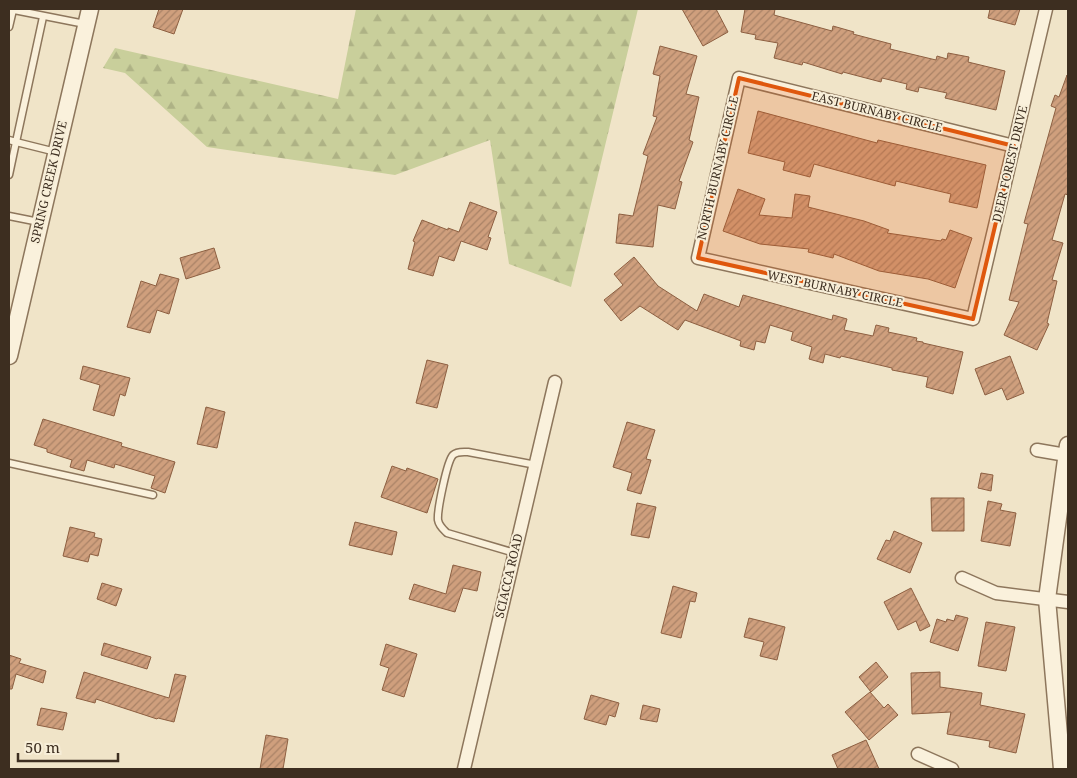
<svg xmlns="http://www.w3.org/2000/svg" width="1077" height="778" font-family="'Noto Serif',serif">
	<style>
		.forest { fill: url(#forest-firs) }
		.building { fill: url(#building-hatch); stroke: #8d5f41 }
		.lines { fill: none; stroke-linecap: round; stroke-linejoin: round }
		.service-casing { stroke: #8d765c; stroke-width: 9 }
		.minor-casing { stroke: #8d765c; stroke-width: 15 }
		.tertiary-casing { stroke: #8d765c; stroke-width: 19 }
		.service { stroke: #faf1dc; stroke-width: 6 }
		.minor { stroke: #faf1dc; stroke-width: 12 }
		.tertiary { stroke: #faf1dc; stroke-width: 16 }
		.marked { fill: #df570d; fill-opacity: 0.2; stroke: #df570d; stroke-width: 4; stroke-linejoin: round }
		.labels { text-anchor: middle; stroke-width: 4; stroke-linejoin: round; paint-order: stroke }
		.street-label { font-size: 12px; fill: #3d2e20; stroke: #f7eed8 }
	</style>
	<defs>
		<pattern id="forest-firs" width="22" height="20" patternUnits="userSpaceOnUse" patternTransform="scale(1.25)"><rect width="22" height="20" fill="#c9cf9b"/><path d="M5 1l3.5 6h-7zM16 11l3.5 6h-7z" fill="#aeb285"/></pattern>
		<pattern id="building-hatch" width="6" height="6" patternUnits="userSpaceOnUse" patternTransform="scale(1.25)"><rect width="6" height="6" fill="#cf9f7d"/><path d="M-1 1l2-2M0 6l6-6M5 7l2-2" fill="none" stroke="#a98266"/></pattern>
	</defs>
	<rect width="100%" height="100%" fill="#f0e4c8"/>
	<path class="forest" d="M356,9H638L571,287L509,264L490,140L395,175L207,147L125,73L103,68L115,48L338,99Z"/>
	<g class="building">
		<path d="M159,9H183L174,34L153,27Z"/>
		<path d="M682,9H716L728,32L703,46Z"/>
		<path d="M745,9H775L774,15L832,31L833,26L854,32L853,34L891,44L890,49L936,60L937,56L947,59L948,53L969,57L968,62L1005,71L996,110L945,98L947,93L919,87L918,92L906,89L907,84L882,78L881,82L843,72L842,74L803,62L802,65L774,58L778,43L755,39L756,35L741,32Z"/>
		<path d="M990,9H1020L1015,25L988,18Z"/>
		<path d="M660,46L697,56L686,94L699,97L689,140L693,142L679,181L682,182L675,209L658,205L653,247L616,243L619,214L633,216L648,156L643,154L657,117L653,116L660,76L653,74Z"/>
		<path d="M1067,75L1068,195L1065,194L1052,240L1063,243L1052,280L1057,281L1047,323L1049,324L1037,350L1004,335L1019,302L1009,300L1028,224L1024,223L1056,108L1051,106L1055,95L1059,97Z"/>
		<path d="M758,111L877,143L878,140L986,165L977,208L949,202L951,194L896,181L895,186L814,164L810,177L783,170L785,162L748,153Z"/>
		<path d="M738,189L765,199L759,215L792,218L795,194L810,196L808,207L864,221L889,230L887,233L941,241L942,239L946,240L950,230L972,238L955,288L928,279L879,271L834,254L833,258L808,252L809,249L760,244L723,231Z"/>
		<path d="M470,202L497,212L488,237L491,238L487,250L461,241L454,261L439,256L433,276L408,269L415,242L413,241L422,220L448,230V228L459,232Z"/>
		<path d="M214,248L220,268L186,279L180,258Z"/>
		<path d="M634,257L658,286L697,311L704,294L739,307L743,295L832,320L833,315L847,319L844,330L873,336L876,325L889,328L888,332L917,338L916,341L923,342V343L963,352L953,394L926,387L928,377L892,370V368L841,356L840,358L825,354L823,363L809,359L812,347L791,340L793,332L770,325L765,343L756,341L754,350L740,346L741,341L685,320L678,330L640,306L621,321L604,300L623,285L614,274Z"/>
		<path d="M160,274L179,279L169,314L157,310L150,333L127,327L141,281L156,286Z"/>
		<path d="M1010,356L1024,393L1007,400L1002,388L985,395L975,369Z"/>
		<path d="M427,360L448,365L437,408L416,403Z"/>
		<path d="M83,366L130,378L125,396L120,394L114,416L93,410L100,385L80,379Z"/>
		<path d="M206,407L225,412L217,448L197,444Z"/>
		<path d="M43,419L122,443L121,446L175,462L165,493L151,488L155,476L115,464L114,468L87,460L84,471L70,467L72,460L47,452V449L34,445Z"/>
		<path d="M627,422L655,430L646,459L651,460L641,494L627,490L632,473L613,467Z"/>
		<path d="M392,466L406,471L407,468L438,479L427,513L381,497Z"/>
		<path d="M981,473L993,475L991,491L978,488Z"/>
		<path d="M931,498H964V531H932Z"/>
		<path d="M988,501L1002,504L1000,510L1016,513L1010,546L981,541Z"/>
		<path d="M637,503L656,507L649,538L631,535Z"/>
		<path d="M355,522L397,532L392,555L349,545Z"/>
		<path d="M70,527L95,533L94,537L102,539L98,556L90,554L88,562L63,556Z"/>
		<path d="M894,531L922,543L910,573L877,559L886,540L890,541Z"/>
		<path d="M453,565L481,572L477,591L463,588L455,612L409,599L414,584L446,594Z"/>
		<path d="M102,583L122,589L116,606L97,599Z"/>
		<path d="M673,586L697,593L695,602L690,601L681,638L661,633Z"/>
		<path d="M911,588L930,626L920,631L916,621L898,630L884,602Z"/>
		<path d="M956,615L968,618L958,651L930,642L937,619L946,622L947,619L954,621Z"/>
		<path d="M749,618L785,627L777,660L760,656L764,642L744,637Z"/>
		<path d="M986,622L1015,627L1006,671L978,666Z"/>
		<path d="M104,643L151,657L147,669L101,655Z"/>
		<path d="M386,644L417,654L404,697L382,690L389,668L380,665Z"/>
		<path d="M9,655L21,659L19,663L46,671L43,683L16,674L12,689H9Z"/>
		<path d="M876,662L888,677L871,692L859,677Z"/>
		<path d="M84,672L169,698L175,674L186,676L174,722L158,718L157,719L96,699L95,703L76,698Z"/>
		<path d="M940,672V687L982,693L980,705L1025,714L1016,753L989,747L990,741L947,734L951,712L912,714L911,673Z"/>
		<path d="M870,692L884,708L888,704L898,715L869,740L845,712Z"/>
		<path d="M591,695L619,703L615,717L609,715L606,725L584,719Z"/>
		<path d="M643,705L660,709L657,722L640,719Z"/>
		<path d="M41,708L67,713L63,730L37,725Z"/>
		<path d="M266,735L288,739L283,769H260Z"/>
		<path d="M866,740L879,769H838L832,755Z"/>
	</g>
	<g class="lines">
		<defs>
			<g id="service">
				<path d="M9,9L85,24"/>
				<path d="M9,27L13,10"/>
				<path d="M9,140L16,142L43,17"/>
				<path d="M9,175L16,142L56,152"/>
				<path d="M9,216L39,222"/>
				<path d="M9,463L153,495"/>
				<path d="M515,553L447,533C443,529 439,526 438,520C437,511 447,461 453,455C457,451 464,452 468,452L536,465"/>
			</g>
			<g id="minor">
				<path d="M1014,146L739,78L698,258L973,319L1046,9"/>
				<path d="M1037,450L1066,455"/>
				<path d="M962,578L996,593L1068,602"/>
				<path d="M918,754L952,769"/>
				<path d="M464,769L555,382"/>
			</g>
			<g id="tertiary">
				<path d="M9,356L90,9"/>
				<path d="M1062,769L1047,599L1068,445"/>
			</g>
		</defs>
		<use href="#service" class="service-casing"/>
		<use href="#minor" class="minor-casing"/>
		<use href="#tertiary" class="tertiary-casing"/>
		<use href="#service" class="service"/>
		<use href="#minor" class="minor"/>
		<use href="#tertiary" class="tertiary"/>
	</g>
	<path class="marked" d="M739,78L1014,146L973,319L698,258Z"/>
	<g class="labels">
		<g class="street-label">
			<text transform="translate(877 112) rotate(14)" y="4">EAST BURNABY CIRCLE</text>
			<text transform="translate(1010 164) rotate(-77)" y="4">DEER FOREST DRIVE</text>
			<text transform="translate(718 168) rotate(-77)" y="4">NORTH BURNABY CIRCLE</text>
			<text transform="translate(49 182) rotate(-77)" y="4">SPRING CREEK DRIVE</text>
			<text transform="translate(835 289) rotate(12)" y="4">WEST BURNABY CIRCLE</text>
			<text transform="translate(509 576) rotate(-77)" y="4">SCIACCA ROAD</text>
		</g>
	</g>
	<rect width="1077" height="778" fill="none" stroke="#3d2e20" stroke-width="20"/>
	<path d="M18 753v8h100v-8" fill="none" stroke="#3d2e20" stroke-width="2.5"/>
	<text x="25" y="753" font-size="15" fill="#3d2e20" stroke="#f7eed8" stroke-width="4" paint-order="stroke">50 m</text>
</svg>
